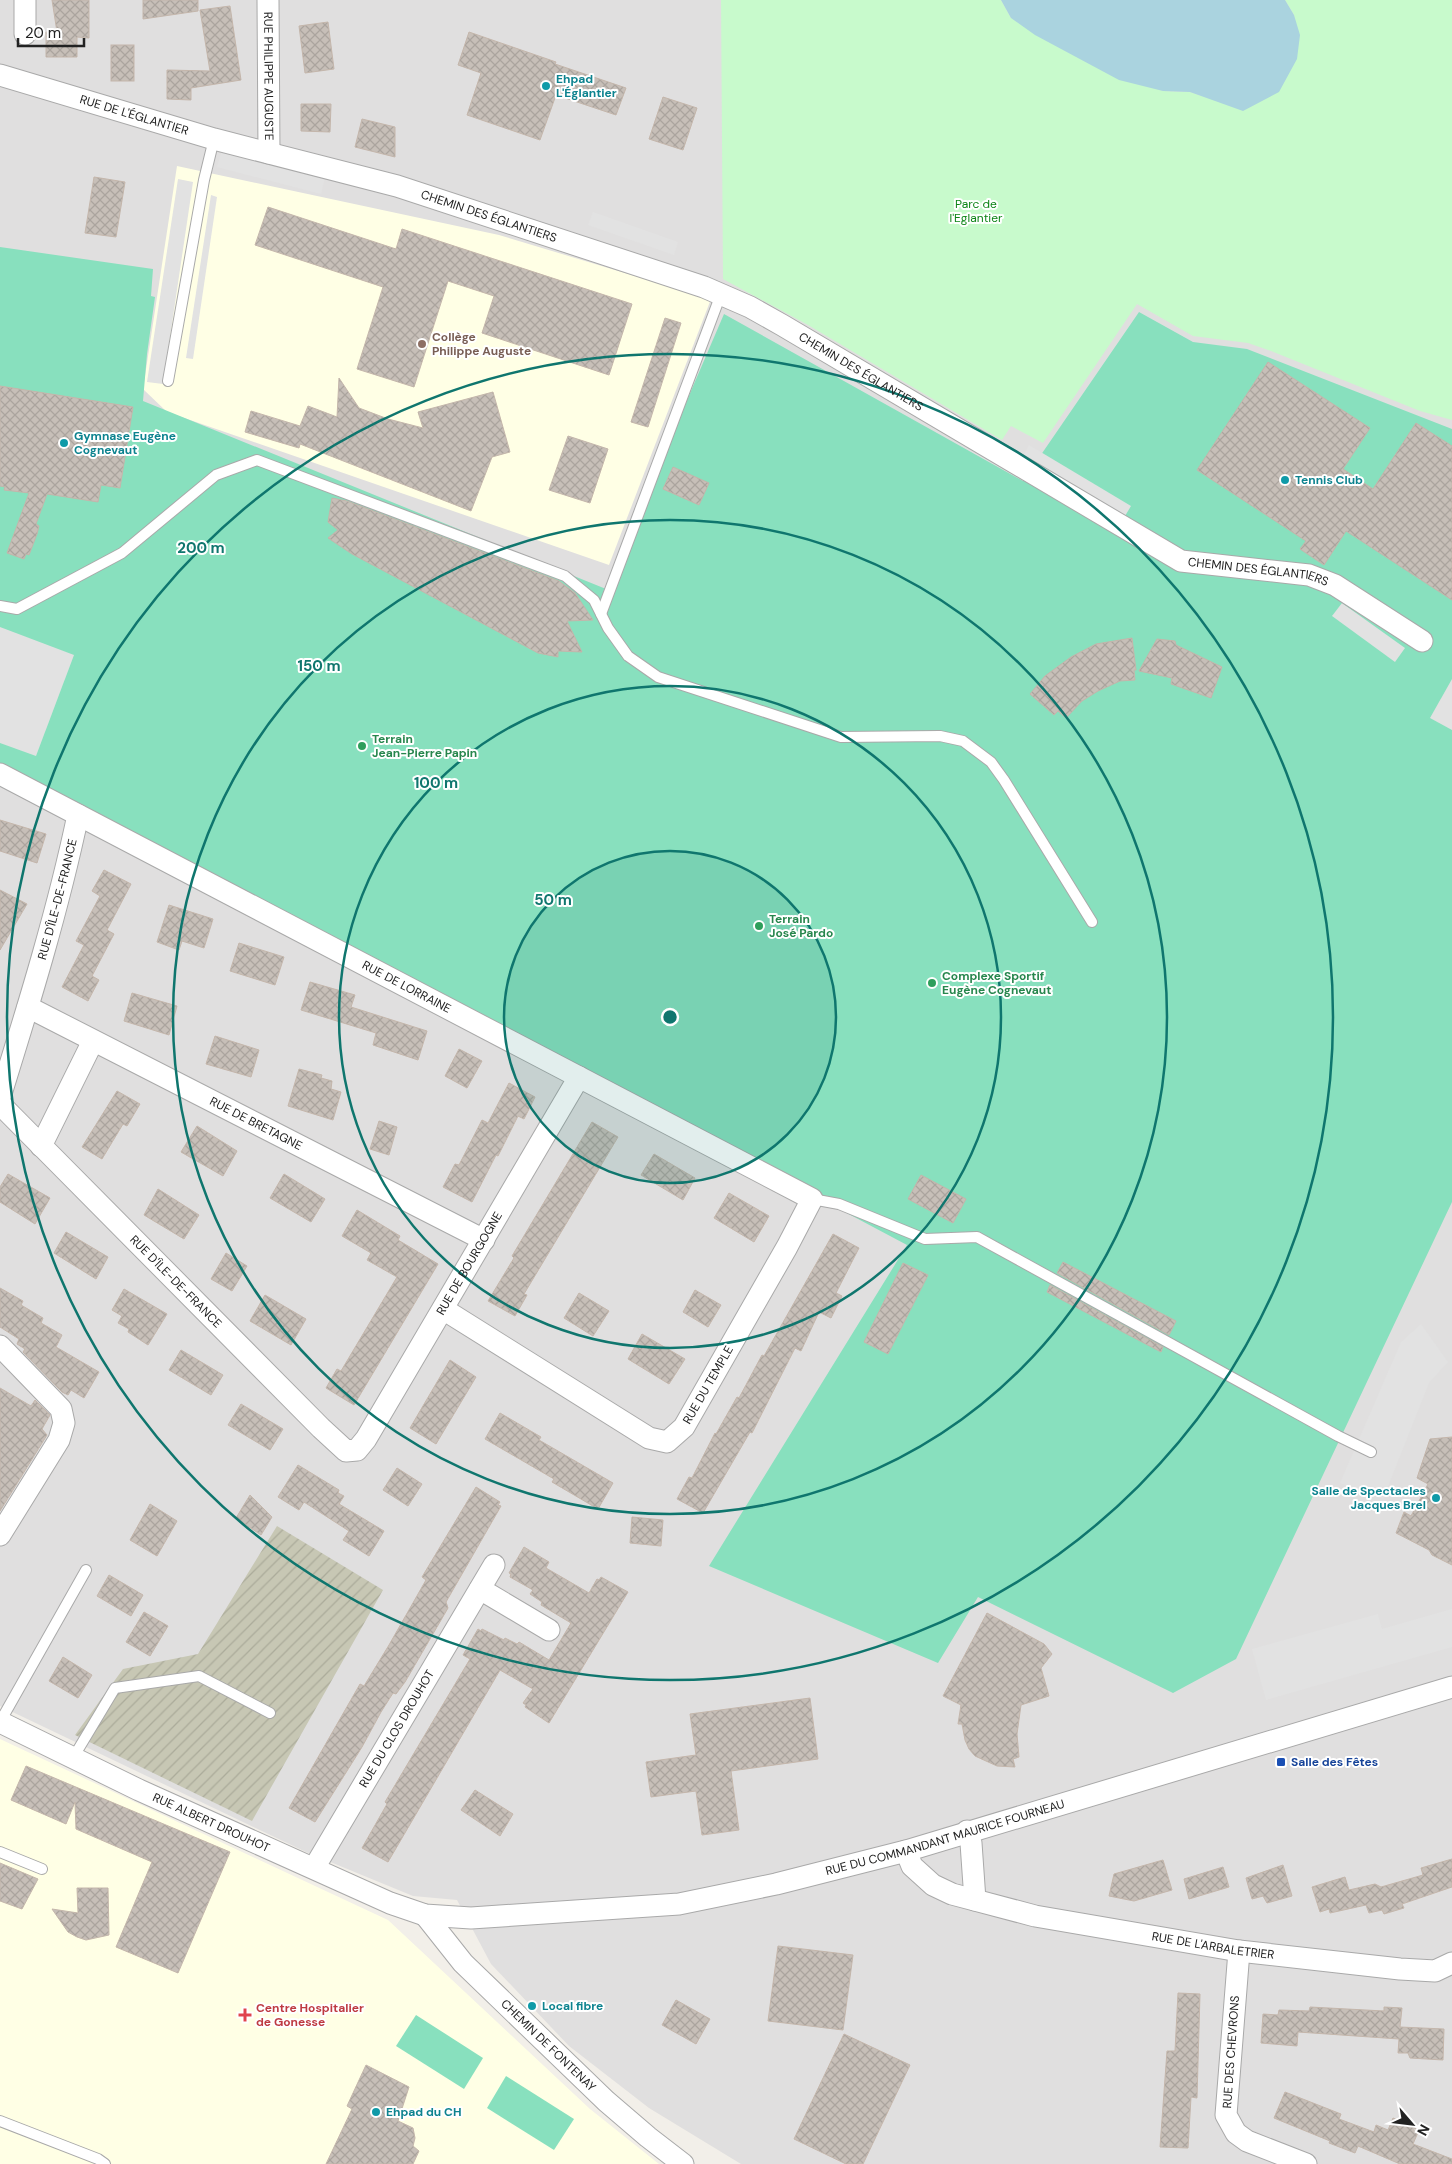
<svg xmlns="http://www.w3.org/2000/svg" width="1452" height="2164" font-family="'DM Sans',sans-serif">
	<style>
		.residential { fill: #e0dfdf }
		.education { fill: #ffffe5 }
		.construction { fill: url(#construction-furrows) }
		.park { fill: #c8facc }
		.pitch { fill: #88e0be }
		.parking { fill: #e2e2e2 }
		.water { fill: #aad3df }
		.building { fill: url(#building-cross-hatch); stroke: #c4b6ab }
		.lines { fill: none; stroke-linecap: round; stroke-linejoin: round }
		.lane-casing { stroke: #a9a9a9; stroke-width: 12 }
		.street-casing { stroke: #a9a9a9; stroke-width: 23 }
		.lane { stroke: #fff; stroke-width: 10 }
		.street { stroke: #fff; stroke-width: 21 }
		.ring { fill: none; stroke: #0f766e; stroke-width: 2.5 }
		.culture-dot { fill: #0f9aa8; stroke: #fff; stroke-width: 2 }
		.education-dot { fill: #8d6e63; stroke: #fff; stroke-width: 2 }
		.leisure-dot { fill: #2e9e5b; stroke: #fff; stroke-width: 2 }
		.transit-dot { fill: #1a4fb4; stroke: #fff; stroke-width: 2 }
		.health-dot { fill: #e0444e; stroke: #fff; stroke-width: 2 }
		.labels { text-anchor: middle; stroke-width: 4; stroke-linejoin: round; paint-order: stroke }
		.street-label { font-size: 12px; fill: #222; stroke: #fff }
		.culture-label { font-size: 12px; font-weight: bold; fill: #0d838f; stroke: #fff; text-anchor: start }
		.park-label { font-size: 12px; fill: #0c8416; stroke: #fff }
		.education-label { font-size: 12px; font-weight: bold; fill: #785e54; stroke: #fff; text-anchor: start }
		.leisure-label { font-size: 12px; font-weight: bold; fill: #27864d; stroke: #fff; text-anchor: start }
		.transit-label { font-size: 12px; font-weight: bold; fill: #164399; stroke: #fff; text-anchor: start }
		.health-label { font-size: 12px; font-weight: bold; fill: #be3a42; stroke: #fff; text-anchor: start }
		.centre { fill: #0f766e; stroke: #fff; stroke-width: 2.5 }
		.ring-label { font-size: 15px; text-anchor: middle; font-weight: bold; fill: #0f766e; stroke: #fff; stroke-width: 4; stroke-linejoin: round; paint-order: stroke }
	</style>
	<defs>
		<pattern id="construction-furrows" width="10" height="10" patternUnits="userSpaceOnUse" patternTransform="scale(1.25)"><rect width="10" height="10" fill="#c7c7b4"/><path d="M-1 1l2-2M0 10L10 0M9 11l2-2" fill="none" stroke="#abab9a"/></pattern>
		<pattern id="building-cross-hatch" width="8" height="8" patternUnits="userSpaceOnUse" patternTransform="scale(1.25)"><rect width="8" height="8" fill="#c7bfb8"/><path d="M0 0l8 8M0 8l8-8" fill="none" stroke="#aba49e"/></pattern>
	</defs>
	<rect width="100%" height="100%" fill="#f2efe9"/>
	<path class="residential" d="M0,0H1452V2164H741L649,2108L569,2046L491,1964L457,1900L413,1896L306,1852L0,1706Z"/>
	<g class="education">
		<path d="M177,166L499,235L711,299L609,565L167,412L143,389Z"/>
		<path d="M0,1739L388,1920L590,2109L659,2164H0Z"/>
	</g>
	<path class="construction" d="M277,1526L383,1590L252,1821L75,1735L123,1669L198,1654Z"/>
	<path class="park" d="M721,0H1001L1011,18L1163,91L1190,92L1214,100L1294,15L1285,0H1452V420L1420,411L1271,351L1248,343L1193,336L1137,304L1043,443L1011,426L1002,440L808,325L723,279Z"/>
	<g class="pitch">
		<path d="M0,247L153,269L151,296L155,297L147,354L143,401L606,589L724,314L1023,481L1139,312L1193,342L1247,349L1452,429V1202L1236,1659L1173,1693L978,1597L938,1663L709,1566L907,1245L0,764Z"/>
		<path d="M416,2015L483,2058L464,2089L396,2046Z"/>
		<path d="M506,2076L574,2119L554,2150L487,2108Z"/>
	</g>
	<g class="parking">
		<path d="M222,150L325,177L321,194L217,167Z"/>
		<path d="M178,179L193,182L163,384L147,382Z"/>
		<path d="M211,195L217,197L193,359L186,358Z"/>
		<path d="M593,212L678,242L674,255L588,225Z"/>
		<path d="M1029,445L1131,506L1125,516L1024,455Z"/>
		<path d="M1342,603L1405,648L1395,662L1332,616Z"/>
		<path d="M0,627L74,655L36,756L0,743Z"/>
		<path d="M1452,679V730L1430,718Z"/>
		<path d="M1421,1324L1448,1362L1429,1383L1383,1499L1340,1483L1401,1342Z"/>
		<path d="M1452,1609V1647L1266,1700L1252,1649L1378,1614L1382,1629Z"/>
	</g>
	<path class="water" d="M1001,0H1285L1294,15L1300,35L1297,59L1279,92L1243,111L1190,92L1163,91L1119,80L1035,35L1011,18Z"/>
	<g class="building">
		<path d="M52,0H89V38L77,37V57H46V32H57Z"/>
		<path d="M143,0H198V11L143,19Z"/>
		<path d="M230,6L241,80L191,88V100L167,99V70L210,71L200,10Z"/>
		<path d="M328,22L334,69L305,73L299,26Z"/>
		<path d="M469,32L556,62L555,64L626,88L616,115L556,95L540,140L467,115L481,73L458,65Z"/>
		<rect x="111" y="45" width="23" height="36"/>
		<path d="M663,97L697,108L683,150L649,139Z"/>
		<path d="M301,104H331L330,132L301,131Z"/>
		<path d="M362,119L395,127V157L355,147Z"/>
		<path d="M94,177L125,182L116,237L85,233Z"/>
		<path d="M268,207L396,249L402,229L632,304L609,375L482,333L494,296L448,281L414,387L357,369L383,287L255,245Z"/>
		<path d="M665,318L681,323L648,427L631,422Z"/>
		<path d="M1268,362L1370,428L1343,469L1373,489L1416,423L1452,446V600L1346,531L1324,565L1300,549L1306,541L1197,470Z"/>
		<path d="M339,378L359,408L388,419L423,428L418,412L493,392L510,452L492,457L471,511L300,444L299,448L245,432L251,411L300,426L308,406L337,417Z"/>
		<path d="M0,386L133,407L120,488L101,485L98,502L47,494L36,524L39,526L37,534L29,555L26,554L24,559L7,553L29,493L4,490L5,487L0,486Z"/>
		<path d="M568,436L608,449L590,503L549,490Z"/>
		<path d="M673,467L709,483L699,505L663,489Z"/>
		<path d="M332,498L347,501L559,581L575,593L593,620L567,621L582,652L558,651V657L538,653L352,554L328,538L338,530L328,522Z"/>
		<path d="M1132,638L1136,670H1134L1135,680L1120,681L1098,691L1082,701L1066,718L1058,711L1054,715L1030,694L1045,676L1071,657L1096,644Z"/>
		<path d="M1157,639L1175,641L1176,645L1222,667L1211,698L1171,684L1172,678L1139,671Z"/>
		<path d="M0,820L46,834L37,863L0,851Z"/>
		<path d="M104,870L131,884L107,930L114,934L92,976L99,980L88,1001L62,987L84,945L76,941L100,896L92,891Z"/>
		<path d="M0,890L27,904L0,950Z"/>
		<path d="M169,905L213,919L204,948L182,941L179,950L157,942Z"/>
		<path d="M239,943L284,957L275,985L230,971Z"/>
		<path d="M310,982L355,995L351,1007L427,1031L418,1060L373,1045L376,1033L301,1010Z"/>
		<path d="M132,993L177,1006L169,1035L124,1021Z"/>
		<path d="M215,1036L259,1050L251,1077L206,1064Z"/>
		<path d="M459,1049L482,1061L467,1088L445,1076Z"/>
		<path d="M299,1069L322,1075L321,1078L332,1081L331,1089L341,1092L333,1120L288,1106Z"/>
		<path d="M509,1083L535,1097L524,1119L518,1116L498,1156L496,1155L472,1202L443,1187L455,1164L459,1165L482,1120L488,1123Z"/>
		<path d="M117,1091L140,1104L127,1126L123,1124L102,1159L82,1147Z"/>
		<path d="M379,1121L397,1127L389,1155L370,1149Z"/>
		<path d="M592,1122L618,1137L524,1294L527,1295L515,1316L488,1301L514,1258L512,1256Z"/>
		<path d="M197,1126L237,1151L223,1176L181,1152Z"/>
		<path d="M654,1154L695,1178L683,1200L641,1175Z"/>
		<path d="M8,1174L50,1198L35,1224L0,1202V1187Z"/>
		<path d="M284,1174L325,1199L311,1222L270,1198Z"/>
		<path d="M921,1175L966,1199L953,1223L908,1199Z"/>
		<path d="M158,1189L199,1215L184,1239L144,1215Z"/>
		<path d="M729,1193L769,1216L754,1242L714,1218Z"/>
		<path d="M357,1210L400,1236L398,1240L438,1264L354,1405L326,1388L337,1369L341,1371L397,1277L367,1260L371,1253L342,1236Z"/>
		<path d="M66,1232L108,1257L96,1279L54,1253Z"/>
		<path d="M833,1234L859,1248L836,1293L842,1296L831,1318L819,1312L801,1351L795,1348L752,1433L750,1432L703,1513L677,1499L689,1477L692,1478L715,1433L716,1434L737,1397L739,1398L762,1355L764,1356Z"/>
		<path d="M226,1253L247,1266L232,1291L211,1279Z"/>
		<path d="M1063,1262L1176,1321L1169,1335L1057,1273Z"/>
		<path d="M903,1263L928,1275L888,1354L864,1342Z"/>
		<path d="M1050,1285L1163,1347L1161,1352L1047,1292Z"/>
		<path d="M0,1288L23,1301L21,1305L43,1318L41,1323L62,1335L56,1347L99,1372L84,1398L71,1390L68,1395L62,1392L23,1352L25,1349L17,1344L19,1339L0,1327Z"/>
		<path d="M124,1289L167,1314L148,1345L128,1332L129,1329L118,1323L122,1316L112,1310Z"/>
		<path d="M695,1290L721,1305L708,1327L683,1312Z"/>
		<path d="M579,1293L609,1311L593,1336L564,1318Z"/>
		<path d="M265,1295L306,1319L291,1345L250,1321Z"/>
		<path d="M642,1334L685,1359L669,1384L628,1359Z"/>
		<path d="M181,1350L223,1375L211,1395L169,1370Z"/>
		<path d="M450,1360L476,1377L436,1444L410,1428Z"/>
		<path d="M0,1388L31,1406L35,1400L50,1415L42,1429L47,1435L0,1511Z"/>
		<path d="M241,1404L283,1429L270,1450L228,1425Z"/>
		<path d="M500,1413L541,1437L539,1440L613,1483L598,1509L552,1482L554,1479L485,1439Z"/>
		<path d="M1452,1437V1565L1432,1555L1429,1550L1396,1533L1404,1512L1411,1516L1428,1484L1417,1478L1430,1439Z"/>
		<path d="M298,1465L339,1490L338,1493L344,1496L339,1504L384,1531L369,1556L343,1540L349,1531L304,1502L299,1510L278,1497Z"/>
		<path d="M397,1468L422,1484L408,1506L383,1490Z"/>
		<path d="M476,1487L500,1502L498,1505L501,1506L446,1602L448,1608L405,1682L396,1694L393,1693L381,1712L362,1747L315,1822L289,1808L360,1684L364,1686L389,1645L426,1580L422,1577Z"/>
		<path d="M250,1495L272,1517L261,1535L236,1518Z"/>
		<path d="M150,1504L177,1521L157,1556L130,1540Z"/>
		<path d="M632,1517L663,1520L661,1546L630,1543Z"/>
		<path d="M524,1547L549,1562L546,1568L589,1593L597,1579L599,1580L601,1577L628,1592L549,1723L525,1707L526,1705L523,1703L533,1689L500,1670L388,1862L362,1848L387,1804L385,1802L470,1659L463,1655L478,1629L481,1631L482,1629L504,1640L505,1638L517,1644L519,1642L549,1660L571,1623L541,1605L542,1602L530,1594L533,1590L510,1577L511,1574L509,1573Z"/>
		<path d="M109,1575L143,1595L131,1616L97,1596Z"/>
		<path d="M144,1612L168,1626L150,1656L126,1642Z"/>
		<path d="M987,1613L1044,1644L1052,1654L1041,1668L1049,1696L1021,1705L1017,1734L1019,1757L1013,1759L1015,1767L997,1766L975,1756L969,1749L965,1740L962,1724H958L961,1705L943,1696Z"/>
		<path d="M63,1657L92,1675L78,1698L49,1681Z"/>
		<path d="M810,1698L818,1759L731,1771L739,1830L702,1835L696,1791L651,1797L646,1762L696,1755L690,1714Z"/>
		<path d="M26,1766L230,1852L178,1973L116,1947L152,1862L76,1829L75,1802L66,1824L11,1800Z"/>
		<path d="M475,1790L513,1814L500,1836L461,1810Z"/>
		<path d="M1452,1859V1887L1402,1904L1404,1908L1384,1914L1382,1910L1369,1913L1366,1905L1330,1913L1329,1909L1320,1912L1312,1887L1345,1877L1349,1890L1375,1884L1381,1887L1423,1875L1421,1868Z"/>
		<path d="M1163,1860L1172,1890L1134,1901L1109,1896L1114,1874Z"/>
		<path d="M0,1863L38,1879L22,1909L0,1901Z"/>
		<path d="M1283,1865L1292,1896L1267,1903L1263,1896L1252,1899L1246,1878Z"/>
		<path d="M1223,1867L1229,1887L1189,1899L1184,1879Z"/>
		<path d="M77,1888H108L109,1935L86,1940L77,1937L68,1932L52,1909L78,1913Z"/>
		<path d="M778,1946L853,1955L843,2030L768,2021Z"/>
		<path d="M1178,1993L1200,1994L1197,2098L1191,2097L1188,2148L1160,2147L1167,2051H1175Z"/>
		<path d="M676,2000L710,2019L696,2044L662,2025Z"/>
		<path d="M1310,2007L1384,2011V2007L1402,2008L1400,2027L1444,2029L1443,2060L1410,2058L1408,2053H1398L1399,2039L1298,2032L1297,2046L1261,2043L1263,2014L1278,2015L1279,2010L1309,2011Z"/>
		<path d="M844,2034L910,2065L863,2164H846L794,2139Z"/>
		<path d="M366,2065L409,2087L398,2121L413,2128L415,2138L413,2146L419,2151L413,2164H326L352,2109L347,2106Z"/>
		<path d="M1285,2092L1341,2114L1339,2119L1374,2132L1376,2125L1388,2130L1393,2118L1419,2130L1413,2144L1452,2159V2164H1400L1358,2146L1355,2153L1329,2143L1330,2141L1274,2118Z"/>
	</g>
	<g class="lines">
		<defs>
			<g id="lane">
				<path d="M168,381L204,180L214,139"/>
				<path d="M0,606L17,609L122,553L216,475L257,460L565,576L594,600L608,628L628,656L658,677L841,737L940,736L963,741L991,762L1004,780L1092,922"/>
				<path d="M601,614L721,294"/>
				<path d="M812,1199L839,1204L925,1239L977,1237L1338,1436L1371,1452"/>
				<path d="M0,1722L86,1570"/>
				<path d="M73,1758L115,1688L199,1676L270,1713"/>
				<path d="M0,1852L42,1869"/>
				<path d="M0,2121L98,2159L105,2164"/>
			</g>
			<g id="street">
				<path d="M25,0V34"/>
				<path id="s1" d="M268,0L269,153"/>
				<path id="s2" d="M0,75L214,139L397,186L704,287L750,307L782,325L1181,561L1309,575L1335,585L1422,641"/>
				<path id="s3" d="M0,774L812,1199L787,1247L684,1427L667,1442L649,1438L443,1309"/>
				<path id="s4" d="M28,1007L484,1240"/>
				<path id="s5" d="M0,1097C29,1004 58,910 78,815"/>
				<path id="s6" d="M0,1104L321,1428L346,1451L357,1450L366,1439L579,1077"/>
				<path d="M41,1146L93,1041"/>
				<path d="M0,1346L61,1409L64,1423L59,1440L0,1535"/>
				<path d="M480,1589L549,1630"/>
				<path id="s7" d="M0,1722L139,1790L390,1903L425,1915L471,1918L679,1904L776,1884L906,1851L1452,1687"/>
				<path d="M967,1831L971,1843L975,1900"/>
				<path id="s8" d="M906,1851L912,1866L933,1885L952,1894L1035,1916L1239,1951L1400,1969L1435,1971L1452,1963"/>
				<path id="s9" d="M314,1868L494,1565"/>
				<path id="s10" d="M425,1915L463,1963L606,2101L648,2137L683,2164"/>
				<path d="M1239,1951L1226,2115L1236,2133L1247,2141L1306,2164"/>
			</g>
		</defs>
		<use href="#lane" class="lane-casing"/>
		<use href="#street" class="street-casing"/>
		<use href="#lane" class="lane"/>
		<use href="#street" class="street"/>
	</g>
	<circle cx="670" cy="1017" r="166" fill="#0f766e" fill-opacity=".12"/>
	<g class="ring">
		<circle cx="670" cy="1017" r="166"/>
		<circle cx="670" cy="1017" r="331"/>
		<circle cx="670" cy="1017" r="497"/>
		<circle cx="670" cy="1017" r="663"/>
	</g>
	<g class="culture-dot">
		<circle cx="546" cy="86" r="5"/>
		<circle cx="64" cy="443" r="5"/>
		<circle cx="1285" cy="480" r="5"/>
		<circle cx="1436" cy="1498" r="5"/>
		<circle cx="532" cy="2006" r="5"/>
		<circle cx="376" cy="2112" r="5"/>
	</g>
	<circle class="education-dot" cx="422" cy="344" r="5"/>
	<g class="leisure-dot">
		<circle cx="362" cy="746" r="5"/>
		<circle cx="759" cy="926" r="5"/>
		<circle cx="932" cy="983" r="5"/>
	</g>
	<rect class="transit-dot" x="1276" y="1757" width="10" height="10" rx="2.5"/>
	<path class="health-dot" d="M242.5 2007.5h5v5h5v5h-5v5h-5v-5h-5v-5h5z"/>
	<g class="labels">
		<g class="street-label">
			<text dy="4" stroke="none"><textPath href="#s1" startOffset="76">RUE PHILIPPE AUGUSTE</textPath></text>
			<text dy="4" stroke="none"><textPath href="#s2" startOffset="140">RUE DE L'ÉGLANTIER</textPath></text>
			<text dy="4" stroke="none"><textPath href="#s2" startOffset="509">CHEMIN DES ÉGLANTIERS</textPath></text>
			<text dy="4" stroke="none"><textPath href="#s2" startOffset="914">CHEMIN DES ÉGLANTIERS</textPath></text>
			<text dy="4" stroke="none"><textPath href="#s2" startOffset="1364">CHEMIN DES ÉGLANTIERS</textPath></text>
			<text dy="4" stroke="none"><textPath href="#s5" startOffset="206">RUE D'ÎLE-DE-FRANCE</textPath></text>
			<text dy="4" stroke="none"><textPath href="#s3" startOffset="459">RUE DE LORRAINE</textPath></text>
			<text dy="4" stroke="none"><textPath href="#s4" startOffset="256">RUE DE BRETAGNE</textPath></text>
			<text dy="4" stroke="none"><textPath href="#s6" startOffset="719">RUE DE BOURGOGNE</textPath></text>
			<text dy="4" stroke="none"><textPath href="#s6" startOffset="250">RUE D'ÎLE-DE-FRANCE</textPath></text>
			<text transform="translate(708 1385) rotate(-60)" y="4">RUE DU TEMPLE</text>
			<text dy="4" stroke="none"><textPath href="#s9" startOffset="162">RUE DU CLOS DROUHOT</textPath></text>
			<text dy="4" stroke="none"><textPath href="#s7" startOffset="234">RUE ALBERT DROUHOT</textPath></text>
			<text dy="4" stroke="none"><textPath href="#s7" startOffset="996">RUE DU COMMANDANT MAURICE FOURNEAU</textPath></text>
			<text dy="4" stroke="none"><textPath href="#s8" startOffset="332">RUE DE L'ARBALETRIER</textPath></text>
			<text dy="4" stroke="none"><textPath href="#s10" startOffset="180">CHEMIN DE FONTENAY</textPath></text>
			<text transform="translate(1231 2052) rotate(-86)" y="4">RUE DES CHEVRONS</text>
		</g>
		<g class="culture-label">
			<text x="556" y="83">Ehpad<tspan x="556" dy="14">L'Églantier</tspan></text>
			<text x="74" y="440">Gymnase Eugène<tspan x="74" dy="14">Cognevaut</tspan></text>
			<text x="1295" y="484">Tennis Club</text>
			<text x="1426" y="1495" text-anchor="end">Salle de Spectacles<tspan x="1426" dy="14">Jacques Brel</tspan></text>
			<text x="542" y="2010">Local fibre</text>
			<text x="386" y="2116">Ehpad du CH</text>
		</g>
		<g class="park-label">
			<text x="976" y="208">Parc de<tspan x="976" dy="14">l'Eglantier</tspan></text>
		</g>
		<g class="education-label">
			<text x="432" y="341">Collège<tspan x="432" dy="14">Philippe Auguste</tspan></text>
		</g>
		<g class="leisure-label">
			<text x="372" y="743">Terrain<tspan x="372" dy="14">Jean-Pierre Papin</tspan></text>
			<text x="769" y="923">Terrain<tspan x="769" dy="14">José Pardo</tspan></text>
			<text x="942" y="980">Complexe Sportif<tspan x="942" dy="14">Eugène Cognevaut</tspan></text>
		</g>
		<g class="transit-label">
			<text x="1291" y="1766">Salle des Fêtes</text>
		</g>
		<g class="health-label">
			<text x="256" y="2012">Centre Hospitalier<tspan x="256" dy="14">de Gonesse</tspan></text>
		</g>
	</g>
	<circle cx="670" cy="1017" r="8" class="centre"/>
	<g class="ring-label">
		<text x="201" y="553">200 m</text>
		<text x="319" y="671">150 m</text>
		<text x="436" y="788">100 m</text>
		<text x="553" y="905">50 m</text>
	</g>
	<g transform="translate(1412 2124) rotate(118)" stroke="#ffffff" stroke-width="4" paint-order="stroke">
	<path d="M0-4L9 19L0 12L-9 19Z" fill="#222222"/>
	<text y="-8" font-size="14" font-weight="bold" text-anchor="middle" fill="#222222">N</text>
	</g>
	<path d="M18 38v8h66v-8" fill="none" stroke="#222222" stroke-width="2.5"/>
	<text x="25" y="38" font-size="15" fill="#222222" stroke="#ffffff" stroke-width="4" paint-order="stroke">20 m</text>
</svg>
